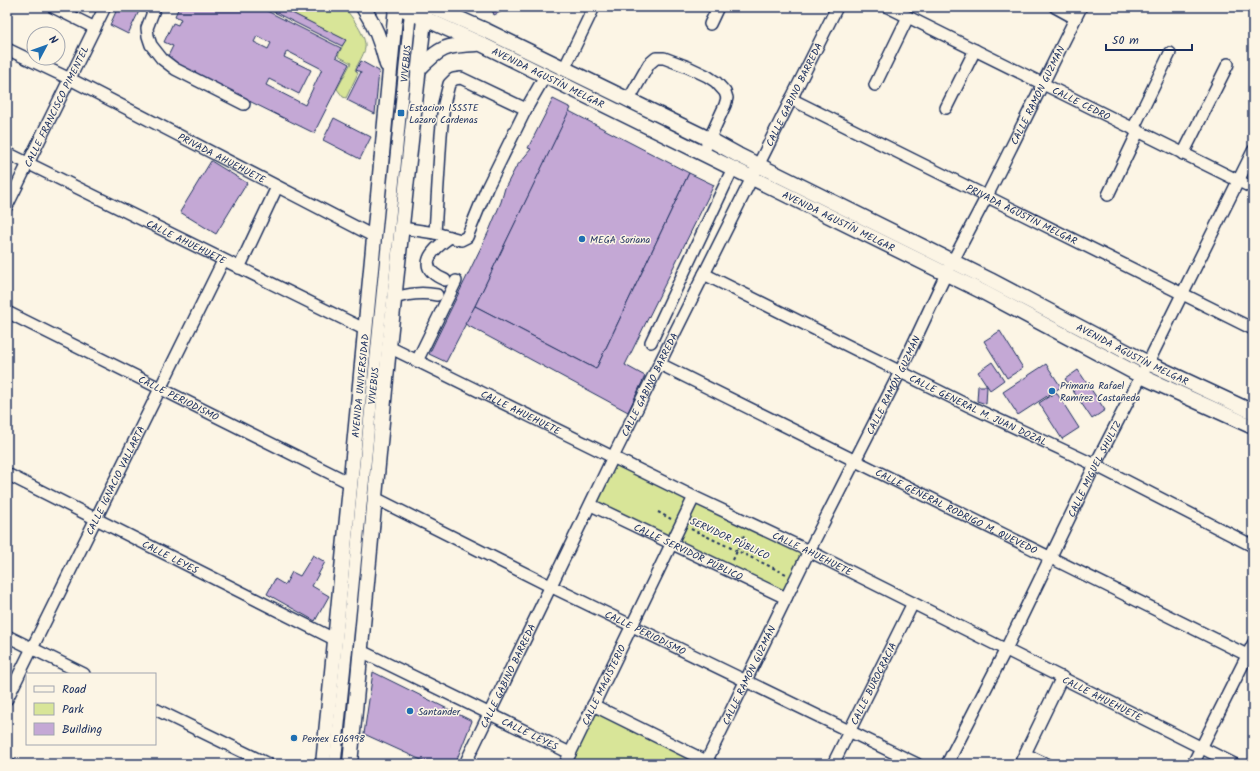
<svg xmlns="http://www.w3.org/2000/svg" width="1260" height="771" font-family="Kalam,sans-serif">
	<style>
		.green { fill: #d8e598; stroke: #7a8a7b }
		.building { fill: #c4a8d5; stroke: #1b2f5e; fill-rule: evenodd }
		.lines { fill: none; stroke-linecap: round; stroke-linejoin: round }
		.minor-casing { stroke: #1b2f5e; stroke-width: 14 }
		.major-casing { stroke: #1b2f5e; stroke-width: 17 }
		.path { stroke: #1b2f5e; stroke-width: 2; stroke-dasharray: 3 3; stroke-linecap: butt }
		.minor { stroke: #fcf5e5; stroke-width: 11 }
		.major { stroke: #fcf5e5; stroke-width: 14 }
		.poi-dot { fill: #1f6fb2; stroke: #fcf5e5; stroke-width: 1.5 }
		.labels { text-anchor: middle; stroke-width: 3; stroke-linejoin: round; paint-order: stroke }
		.street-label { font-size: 10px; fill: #1b2f5e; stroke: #fcf5e5 }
		.poi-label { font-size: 10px; fill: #1b2f5e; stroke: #fcf5e5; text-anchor: start }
	</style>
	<rect width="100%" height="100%" fill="#fcf5e5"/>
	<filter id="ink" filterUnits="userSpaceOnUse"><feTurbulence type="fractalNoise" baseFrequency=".025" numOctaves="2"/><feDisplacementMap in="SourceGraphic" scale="8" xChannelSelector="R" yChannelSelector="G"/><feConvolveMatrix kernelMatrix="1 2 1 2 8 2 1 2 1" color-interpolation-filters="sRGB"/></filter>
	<g filter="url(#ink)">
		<g class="green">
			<path d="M280,7H344C351,16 367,36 365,48C364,55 358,63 355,70L358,73L346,98L343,97L337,89L351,63L338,56L345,40Z"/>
			<path d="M613,457L809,551L786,598L591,505Z"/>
			<path d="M593,705L705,764H565Z"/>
		</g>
		<g class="building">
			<path d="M118,7H141L128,34L110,25Z"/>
			<path d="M179,7H259L341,48L336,57L349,64L314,133L166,60L173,46L164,42L173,23L178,25L181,19L175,16ZM257,36L271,43L268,49L254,42ZM287,51L322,69L305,105L266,85L269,79L299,94L311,70L284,57Z"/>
			<path d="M271,7H280L346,40L342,46L270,10Z"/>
			<path d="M491,7H511L494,15Z"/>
			<path d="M361,61L379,71L375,114L347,100L361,72L356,70Z"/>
			<path d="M553,99L571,108L475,306L446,362L429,354L489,231L501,202L505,188L516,167L531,149L528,148Z"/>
			<path d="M569,111L689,173L596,369L475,306Z"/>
			<path d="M334,118L371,137L360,159L323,140Z"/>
			<path d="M211,161L247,183L216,234L180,212Z"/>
			<path d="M689,173L714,185L625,365L645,376L628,412L465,324L475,306L596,369Z"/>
			<path d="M1000,331L1023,368L1007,378L984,341Z"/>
			<path d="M992,362L1004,380L990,390L978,372Z"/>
			<path d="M1046,364L1061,387L1018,415L1003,392Z"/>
			<path d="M1078,370L1105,410L1092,419L1065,379Z"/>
			<path d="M978,386H987L986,404L977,401Z"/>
			<path d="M1056,392L1079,428L1062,439L1039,403Z"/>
			<path d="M313,555L325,562L312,586L329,596L315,621L267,594L275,579L285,585L292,572L300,576Z"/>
			<path d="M373,672L472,721L455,764H430L364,734Z"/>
		</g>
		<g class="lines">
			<defs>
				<g id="minor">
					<path d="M53,7L95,28"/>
					<path d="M155,7L147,28L148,36L151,45L162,59L175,69L244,104"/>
					<path id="s1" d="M888,7L1253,188"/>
					<path d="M1055,7L1075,18"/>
					<path d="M710,24L718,7"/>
					<path id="s2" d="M7,49L70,79L375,237"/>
					<path d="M564,69L594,7"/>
					<path d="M875,85L908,17"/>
					<path id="s3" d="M791,99L1253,329"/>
					<path d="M628,101L649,64L656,58H664L688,67L707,76L716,82L725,92L727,98L725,105L703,153"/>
					<path d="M946,108L975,50"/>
					<path d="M1133,129L1170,53"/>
					<path id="s4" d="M7,153L366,330"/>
					<path d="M1183,154L1228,64"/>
					<path d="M1108,195L1138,132"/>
					<path id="s5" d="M7,206L105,7"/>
					<path d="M402,228L435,233L461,240L467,237L487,188L526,109L545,76"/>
					<path d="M435,233L441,135L444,104L449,84L454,79L461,78L526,109"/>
					<path d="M239,268L277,187"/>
					<path id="s6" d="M704,274L969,406L1095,465L1253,546"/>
					<path d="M445,280C414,267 432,250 450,237"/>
					<path d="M394,298C409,294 421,292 437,295"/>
					<path id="s7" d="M7,312L350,483"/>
					<path d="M651,342L733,168"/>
					<path id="s8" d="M389,347L694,497L809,551L1234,764"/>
					<path d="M417,361L456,281"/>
					<path id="s9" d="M660,364L1253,658"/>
					<path id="s10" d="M7,474L334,639"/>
					<path id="s11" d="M375,498L550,586L917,764"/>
					<path id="s12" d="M591,505L786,598"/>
					<path d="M7,636L84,674"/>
					<path id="s13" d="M361,651L570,753"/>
					<path id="s14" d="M7,699L223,261"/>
					<path d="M593,705L712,764"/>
					<path d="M155,709L268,764"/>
					<path d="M1025,754L1046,764"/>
					<path d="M7,762L10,764"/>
					<path id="s15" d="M335,764L411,7"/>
					<path id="s16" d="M465,764L613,457L837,7"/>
					<path id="s17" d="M565,764L694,497"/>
					<path id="s18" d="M705,764L809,551L900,372L946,274L987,196L1081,7"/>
					<path id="s19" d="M833,764L913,603"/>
					<path id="s20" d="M947,764L1006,649L1095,465L1148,363L1253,151"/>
					<path d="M1020,764L1062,677"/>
					<path d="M1193,764L1253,644"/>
				</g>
				<g id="major">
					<path d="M363,7C375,25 382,44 387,65"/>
					<path id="s21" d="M399,7L481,44L983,292L1141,376L1253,427"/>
					<path id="s22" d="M433,7L487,31L709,139L738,155L990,280L1148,363L1253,412"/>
					<path d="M418,70C440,47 446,45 477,44"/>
					<path id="s23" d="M323,764C346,511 374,260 396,7"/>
					<path d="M350,764L389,347L425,10"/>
				</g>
			</defs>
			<use href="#minor" class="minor-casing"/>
			<use href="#major" class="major-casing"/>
			<g class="path">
				<path d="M658,512L671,519"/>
				<path d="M691,529L786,574"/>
				<path d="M733,560L745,533"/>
			</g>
			<use href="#minor" class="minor"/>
			<use href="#major" class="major"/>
		</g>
	</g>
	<g class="poi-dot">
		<rect x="397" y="109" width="8" height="8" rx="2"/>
		<circle cx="582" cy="239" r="4"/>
		<circle cx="1052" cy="391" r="4"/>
		<circle cx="410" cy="711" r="4"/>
		<circle cx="294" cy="738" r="4"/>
	</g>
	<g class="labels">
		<g class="street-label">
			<text dy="4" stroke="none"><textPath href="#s15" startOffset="704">VIVEBUS</textPath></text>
			<text dy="4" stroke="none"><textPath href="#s21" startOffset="165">AVENIDA AGUSTÍN MELGAR</textPath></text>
			<text dy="4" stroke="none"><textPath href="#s16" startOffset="746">CALLE GABINO BARREDA</textPath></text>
			<text dy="4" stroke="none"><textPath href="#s18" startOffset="747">CALLE RAMÓN GUZMÁN</textPath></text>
			<text dy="4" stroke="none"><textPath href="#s1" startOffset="216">CALLE CEDRO</textPath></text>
			<text dy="4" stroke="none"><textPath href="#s5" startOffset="111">CALLE FRANCISCO PIMENTEL</textPath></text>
			<text dy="4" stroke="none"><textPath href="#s2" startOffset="241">PRIVADA AHUEHUETE</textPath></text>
			<text dy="4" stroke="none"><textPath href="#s3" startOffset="258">PRIVADA AGUSTÍN MELGAR</textPath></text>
			<text dy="4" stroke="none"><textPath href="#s21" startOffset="489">AVENIDA AGUSTÍN MELGAR</textPath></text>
			<text dy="4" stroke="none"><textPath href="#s4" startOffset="200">CALLE AHUEHUETE</textPath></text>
			<text dy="4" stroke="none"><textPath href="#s22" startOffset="781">AVENIDA AGUSTÍN MELGAR</textPath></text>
			<text dy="4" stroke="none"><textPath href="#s15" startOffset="380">VIVEBUS</textPath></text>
			<text dy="4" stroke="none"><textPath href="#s16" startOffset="422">CALLE GABINO BARREDA</textPath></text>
			<text dy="4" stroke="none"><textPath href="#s18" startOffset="423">CALLE RAMÓN GUZMÁN</textPath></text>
			<text dy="4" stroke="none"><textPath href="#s23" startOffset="380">AVENIDA UNIVERSIDAD</textPath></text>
			<text dy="4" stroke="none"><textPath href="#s7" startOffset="192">CALLE PERIODISMO</textPath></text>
			<text dy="4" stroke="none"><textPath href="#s6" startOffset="306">CALLE GENERAL M. JUAN DOZAL</textPath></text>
			<text dy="4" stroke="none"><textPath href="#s8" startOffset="147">CALLE AHUEHUETE</textPath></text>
			<text dy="4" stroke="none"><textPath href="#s20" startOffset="330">CALLE MIGUEL SHULTZ</textPath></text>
			<text dy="4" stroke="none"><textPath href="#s14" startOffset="244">CALLE IGNACIO VALLARTA</textPath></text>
			<text dy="4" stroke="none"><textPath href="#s9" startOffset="331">CALLE GENERAL RODRIGO M. QUEVEDO</textPath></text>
			<text transform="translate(730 538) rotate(25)" y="4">SERVIDOR PÚBLICO</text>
			<text dy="4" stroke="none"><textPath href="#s12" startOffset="108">CALLE SERVIDOR PÚBLICO</textPath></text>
			<text dy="4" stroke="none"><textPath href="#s8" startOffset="471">CALLE AHUEHUETE</textPath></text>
			<text dy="4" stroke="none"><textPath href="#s10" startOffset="183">CALLE LEYES</textPath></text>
			<text dy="4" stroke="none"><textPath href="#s11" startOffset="302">CALLE PERIODISMO</textPath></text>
			<text dy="4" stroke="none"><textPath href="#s18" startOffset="99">CALLE RAMÓN GUZMÁN</textPath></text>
			<text dy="4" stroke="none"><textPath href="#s16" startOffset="98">CALLE GABINO BARREDA</textPath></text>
			<text dy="4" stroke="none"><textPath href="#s19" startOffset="90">CALLE BUROCRACIA</textPath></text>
			<text dy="4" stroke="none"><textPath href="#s17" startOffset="88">CALLE MAGISTERIO</textPath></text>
			<text dy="4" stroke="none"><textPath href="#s8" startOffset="795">CALLE AHUEHUETE</textPath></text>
			<text dy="4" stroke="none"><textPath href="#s13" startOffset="188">CALLE LEYES</textPath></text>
		</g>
		<g class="poi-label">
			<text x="409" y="111">Estacion ISSSTE<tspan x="409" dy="12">Lazaro Cardenas</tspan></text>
			<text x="590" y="243">MEGA Soriana</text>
			<text x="1060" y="389">Primaria Rafael<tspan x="1060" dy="12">Ramírez Castañeda</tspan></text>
			<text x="418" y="715">Santander</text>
			<text x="302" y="742">Pemex E06998</text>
		</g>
	</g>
	<rect width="1260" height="771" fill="none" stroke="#fcf5e5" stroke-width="24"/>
	<rect x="12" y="12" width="1236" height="747" fill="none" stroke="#1b2f5e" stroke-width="1.5" filter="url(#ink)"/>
	<rect x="26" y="673" width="130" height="72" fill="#fcf5e5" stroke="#a2a6af"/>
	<rect x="34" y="686" width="20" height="6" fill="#fcf5e5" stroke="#a2a6af"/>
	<text x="62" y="693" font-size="12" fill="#1b2f5e">Road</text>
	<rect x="34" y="703" width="20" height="12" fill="#d8e598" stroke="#a2a6af"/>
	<text x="62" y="713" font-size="12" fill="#1b2f5e">Park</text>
	<rect x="34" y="723" width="20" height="12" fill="#c4a8d5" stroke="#a2a6af"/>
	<text x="62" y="733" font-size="12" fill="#1b2f5e">Building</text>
	<g transform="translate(46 46) rotate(49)"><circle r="19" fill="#fcf5e5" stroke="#a2a6af"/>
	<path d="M0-3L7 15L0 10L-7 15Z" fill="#1f6fb2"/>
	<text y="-6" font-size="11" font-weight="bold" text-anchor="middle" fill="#1b2f5e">N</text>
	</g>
	<path d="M1106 44v6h86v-6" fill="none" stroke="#1b2f5e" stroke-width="2"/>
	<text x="1112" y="44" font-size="12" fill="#1b2f5e" stroke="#fcf5e5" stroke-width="3" paint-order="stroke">50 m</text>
</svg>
